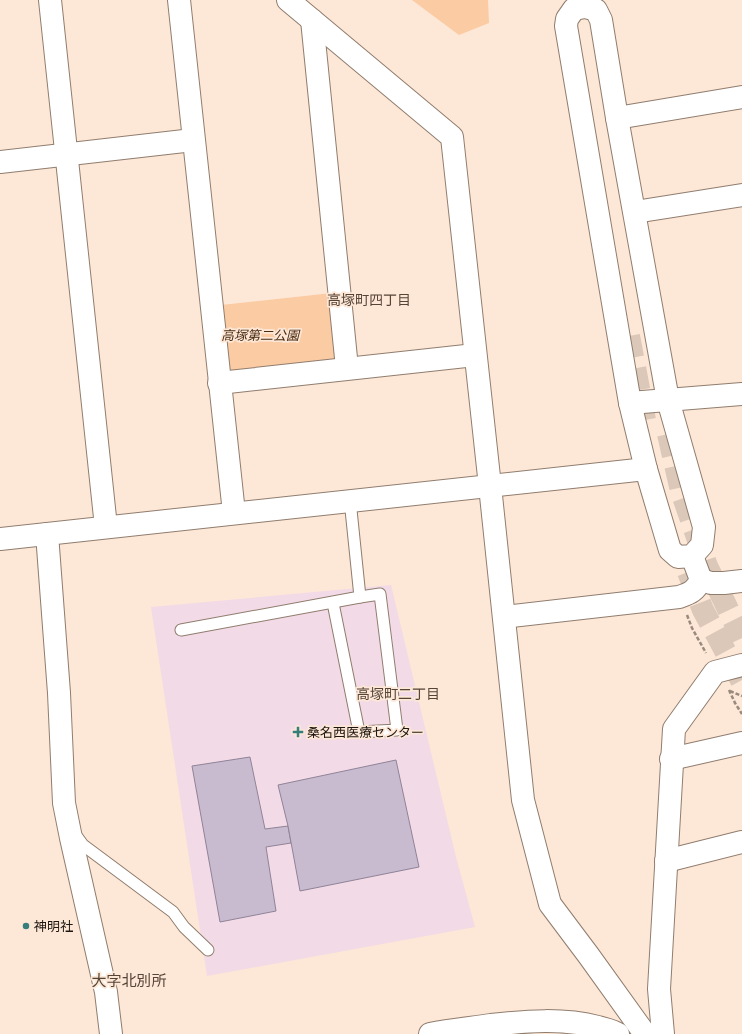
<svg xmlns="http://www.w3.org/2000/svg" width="742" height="1034" font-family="Literata,'Noto Sans JP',serif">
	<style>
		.medical { fill: #f2dae6 }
		.green { fill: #fbcba3 }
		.building { fill: #c8bbd0; stroke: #908397 }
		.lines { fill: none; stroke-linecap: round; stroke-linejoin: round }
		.secondary-tunnel { stroke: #dbc8b9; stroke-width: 22; stroke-dasharray: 22 11; stroke-linecap: butt }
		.service-casing { stroke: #907d6e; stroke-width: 13 }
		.minor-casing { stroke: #907d6e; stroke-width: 24 }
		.path { stroke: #998a7e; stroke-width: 2.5; stroke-dasharray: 4 2; stroke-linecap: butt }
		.service { stroke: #fff; stroke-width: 11 }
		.minor { stroke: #fff; stroke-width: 22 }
		.poi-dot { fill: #357e7c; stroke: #fde7d7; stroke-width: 1.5 }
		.labels { text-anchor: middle; stroke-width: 3.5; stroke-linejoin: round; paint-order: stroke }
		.park-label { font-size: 13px; font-style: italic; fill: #482b11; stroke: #fde7d7 }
		.poi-label { font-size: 13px; fill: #1d1610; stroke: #fde7d7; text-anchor: start }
		.neighbourhood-label { font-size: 14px; fill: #564537; stroke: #fde7d7 }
		.quarter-label { font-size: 15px; fill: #564537; stroke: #fde7d7 }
	</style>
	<rect width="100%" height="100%" fill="#fde7d7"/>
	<path class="medical" d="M391,585L456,857L475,927L207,976L151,607Z"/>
	<g class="green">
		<path d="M412,0H488L489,23L459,35Z"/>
		<path d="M332,293L341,355L335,362L234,374L227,367L221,305Z"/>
	</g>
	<g class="building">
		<path d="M250,757L265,829L288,826L291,843L266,847L276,911L220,922L192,766Z"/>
		<path d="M396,760L419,867L300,891L288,826L278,785Z"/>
	</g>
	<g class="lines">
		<g class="secondary-tunnel">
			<path d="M629,336L645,420"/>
			<path d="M668,434L681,491L707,566L742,638"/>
			<path d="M688,572L703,610L742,682"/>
		</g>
		<defs>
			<g id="service">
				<path d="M333,603L359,732L397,730L380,594L360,597L350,500"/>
				<path d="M181,630L360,597"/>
				<path d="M75,834L83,845L173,912L184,927L208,950"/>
			</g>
			<g id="minor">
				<path d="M50,0L106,527"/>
				<path d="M179,0L234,513"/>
				<path d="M288,0L452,137L490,486L523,800L550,904L589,956L645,1034"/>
				<path d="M585,7L596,10L601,20L617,118L668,400L704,527L702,545L692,556L678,557L670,550L646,469L630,403L566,26L567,19L574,9Z"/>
				<path d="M312,20L347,368"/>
				<path d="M617,118L742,97"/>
				<path d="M0,162L193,140"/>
				<path d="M635,212L742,195"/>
				<path d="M219,383L475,355"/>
				<path d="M630,403L742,394"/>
				<path d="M47,534L59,693L64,803L71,838L106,992L111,1034"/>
				<path d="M0,539L646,469"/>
				<path d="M701,580L711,583H724L742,581"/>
				<path d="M504,617L679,597C691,593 695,591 701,580L692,556"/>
				<path d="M671,759L742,743"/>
				<path d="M666,861L742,842"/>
				<path d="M430,1034C450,1030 471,1028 491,1025C527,1021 563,1018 598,1027C605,1029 612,1030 618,1034"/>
				<path d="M663,1034L659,989L674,729L715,672L742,665"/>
			</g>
		</defs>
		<use href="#service" class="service-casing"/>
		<use href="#minor" class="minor-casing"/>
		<g class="path">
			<path d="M687,615L692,628L706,653"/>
			<path d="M729,690L735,703L742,714"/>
			<path d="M730,691L742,696"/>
		</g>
		<use href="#service" class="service"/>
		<use href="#minor" class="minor"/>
	</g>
	<g class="poi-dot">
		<path d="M296 726h4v4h4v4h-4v4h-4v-4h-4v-4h4z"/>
		<circle cx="26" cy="926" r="4"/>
	</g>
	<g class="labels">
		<g class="park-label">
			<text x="260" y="340">高塚第二公園</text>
		</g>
		<g class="poi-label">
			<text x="307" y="737">桑名西医療センター</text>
			<text x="34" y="931">神明社</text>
		</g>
		<g class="neighbourhood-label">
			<text x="369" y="305">高塚町四丁目</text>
			<text x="398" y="699">高塚町二丁目</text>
		</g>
		<g class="quarter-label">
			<text x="129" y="986">大字北別所</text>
		</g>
	</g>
</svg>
